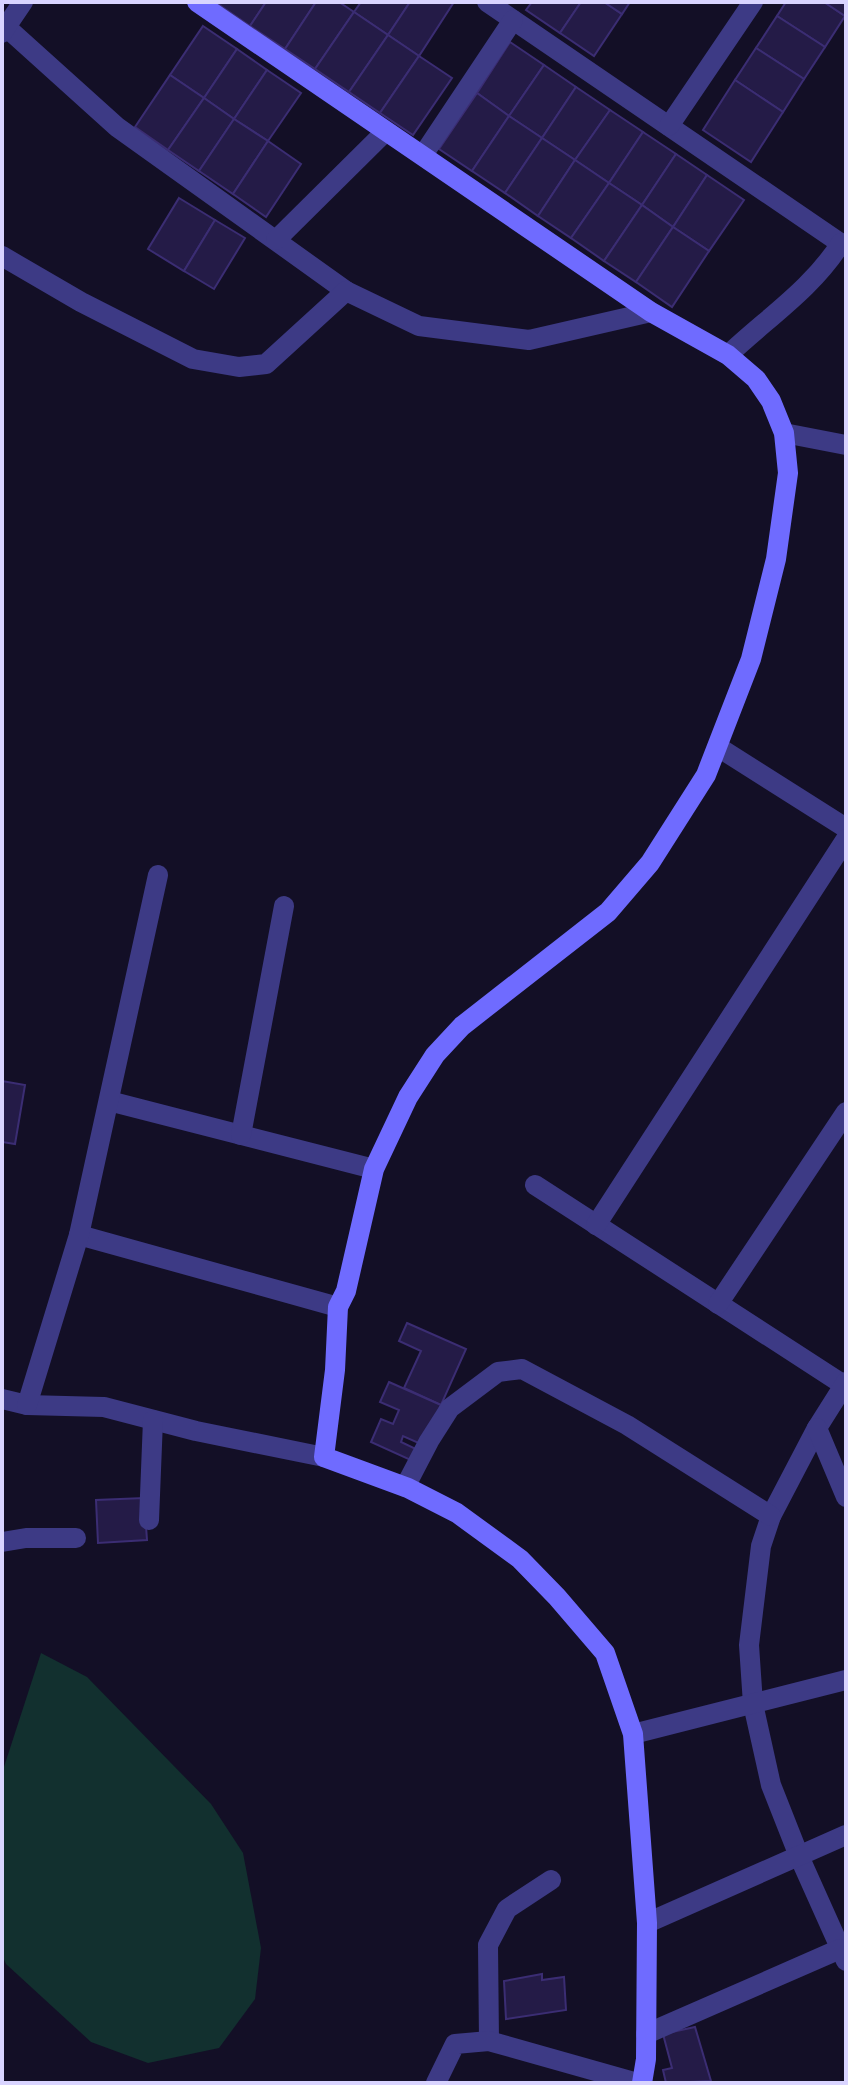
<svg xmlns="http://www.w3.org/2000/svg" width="848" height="2085" font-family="'Source Sans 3',sans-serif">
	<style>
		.green { fill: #12302f }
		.building { fill: #241b47; stroke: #3b2d73; stroke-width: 2 }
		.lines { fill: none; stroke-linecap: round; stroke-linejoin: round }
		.street { stroke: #3d3a85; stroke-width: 20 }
		.secondary { stroke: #6f6bff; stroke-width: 20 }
	</style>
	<rect width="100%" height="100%" fill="#130f26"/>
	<path class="green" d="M41,1653L87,1677L211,1804L243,1853L261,1948L255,1999L219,2048L148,2063L91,2042L6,1964L2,1955V1773Z"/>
	<g class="building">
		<path d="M215,2H266L250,26Z"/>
		<path d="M266,2H316L285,49L250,26Z"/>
		<path d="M316,2H339L354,12L315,69L285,49Z"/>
		<path d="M361,2H410L388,35L354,12Z"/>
		<path d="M410,2H454L419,56L388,35Z"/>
		<path d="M532,2H581L560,33L526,10Z"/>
		<path d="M581,2H604L622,14L594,56L560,33Z"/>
		<path d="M604,2H630L622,14Z"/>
		<path d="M786,2H824L845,16L825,47L777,16Z"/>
		<path d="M824,2H846V14L845,16Z"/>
		<path d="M354,12L388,35L349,92L315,69Z"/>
		<path d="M777,16L825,47L804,79L756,48Z"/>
		<path d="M203,26L237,49L204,98L170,75Z"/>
		<path d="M388,35L419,56L380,113L349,92Z"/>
		<path d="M510,42L544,65L509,116L477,93Z"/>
		<path d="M756,48L804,79L783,112L735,80Z"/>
		<path d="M237,49L267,70L234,119L204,98Z"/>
		<path d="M419,56L452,78L413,135L380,113Z"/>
		<path d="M544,65L576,87L542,138L509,116Z"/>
		<path d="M267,70L301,93L268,141L234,119Z"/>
		<path d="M170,75L204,98L168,150L135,127Z"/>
		<path d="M735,80L783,112L751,162L703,130Z"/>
		<path d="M576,87L610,110L575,160L542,138Z"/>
		<path d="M477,93L509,116L472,171L439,149Z"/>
		<path d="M204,98L234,119L199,171L168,150Z"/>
		<path d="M610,110L643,132L609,183L575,160Z"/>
		<path d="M509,116L542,138L505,193L472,171Z"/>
		<path d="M234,119L268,141L233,194L199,171Z"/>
		<path d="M643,132L676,154L642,205L609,183Z"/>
		<path d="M542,138L575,160L538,216L505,193Z"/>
		<path d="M268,141L301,164L266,217L233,194Z"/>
		<path d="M676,154L707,175L673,227L642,205Z"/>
		<path d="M575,160L609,183L571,238L538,216Z"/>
		<path d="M707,175L744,200L709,251L673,227Z"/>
		<path d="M609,183L642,205L604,261L571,238Z"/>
		<path d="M179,198L215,220L184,271L148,249Z"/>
		<path d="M642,205L673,227L636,282L604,261Z"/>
		<path d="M215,220L245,238L214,289L184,271Z"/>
		<path d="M673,227L709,251L672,307L636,282Z"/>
		<path d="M2,1081L25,1085L15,1144L2,1142Z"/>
		<path d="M407,1323L466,1349L441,1405L404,1388L421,1351L399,1341Z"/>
		<path d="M389,1382L441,1405L423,1445L403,1436L401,1442L420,1451L415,1462L371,1442L381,1419L393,1424L399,1410L380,1402Z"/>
		<path d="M144,1498L147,1540L98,1543L96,1500Z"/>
		<path d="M542,1974V1980L564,1977L566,2010L506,2019L504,1981Z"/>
		<path d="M695,2027L711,2081L666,2083L663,2070L672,2068L663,2034Z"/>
	</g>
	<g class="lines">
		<g class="street">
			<path d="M487,2L846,247"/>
			<path d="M6,27L117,127L346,291"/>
			<path d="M2,33L23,2"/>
			<path d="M669,126L753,2"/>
			<path d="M423,155L513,20"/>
			<path d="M276,240L385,132"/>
			<path d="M2,256L81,302L193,359L239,367L266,364L346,291L419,326L529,340L651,312"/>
			<path d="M728,355C767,318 812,289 841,243"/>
			<path d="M784,433L846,445"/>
			<path d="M718,747L846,828"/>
			<path d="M109,1101L374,1169"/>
			<path d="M241,1135L284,906"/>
			<path d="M535,1185L844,1385"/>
			<path d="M596,1225L846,839"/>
			<path d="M79,1235L338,1307"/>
			<path d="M718,1304L846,1112"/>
			<path d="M846,1382L817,1428L771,1516L761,1546L749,1645L753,1704L771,1785L799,1856L846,1961"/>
			<path d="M2,1399L27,1405L104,1407L196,1431L324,1457"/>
			<path d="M27,1405L79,1235L158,875"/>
			<path d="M817,1428L846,1497"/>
			<path d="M405,1487L429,1441L450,1408L498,1372L522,1369L627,1425L771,1516"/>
			<path d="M149,1520L153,1420"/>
			<path d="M2,1542L26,1538H76"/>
			<path d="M633,1734L846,1680"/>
			<path d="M647,1923L846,1835"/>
			<path d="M646,2034L840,1949"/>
			<path d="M489,2041L488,1945L507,1909L551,1880"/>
			<path d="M436,2083L455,2044L489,2041L638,2083"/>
		</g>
		<path class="secondary" d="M197,2L651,312L728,355L756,379L771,401L784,433L788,473L776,559L751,659L706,775L650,863L608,912L462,1026L435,1055L408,1097L374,1169L346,1291L338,1307L335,1370L324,1457L408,1488L457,1513L520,1559L557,1597L605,1653L633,1734L647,1923L646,2059L642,2083"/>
	</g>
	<rect width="848" height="2085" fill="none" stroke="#d9d4ff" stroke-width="8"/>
</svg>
